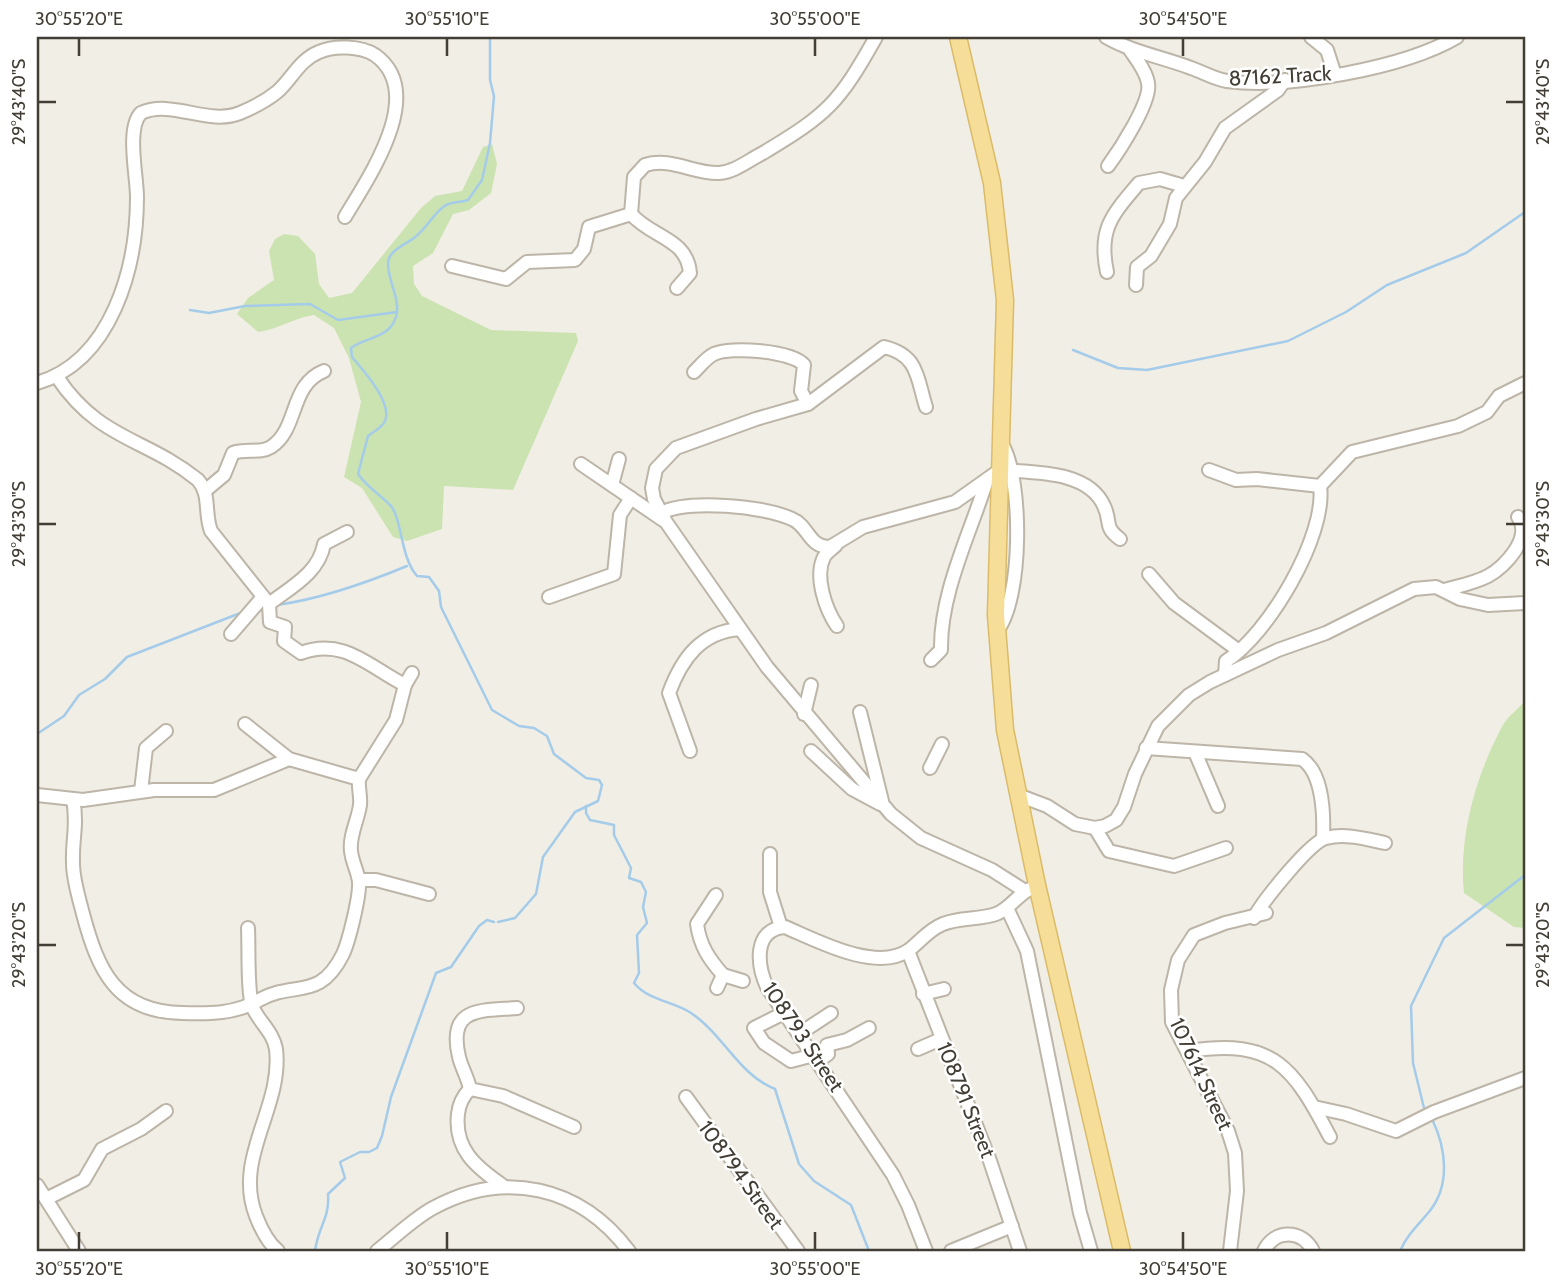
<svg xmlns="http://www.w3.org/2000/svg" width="1562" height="1288" font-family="Cabin,sans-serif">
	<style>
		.green { fill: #cbe3b0 }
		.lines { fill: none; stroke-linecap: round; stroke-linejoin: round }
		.stream { stroke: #a4ccea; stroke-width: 2.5 }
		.minor-casing { stroke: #bcb5a8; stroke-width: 16 }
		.major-casing { stroke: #dabb69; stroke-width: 19 }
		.minor { stroke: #fff; stroke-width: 12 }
		.major { stroke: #f7de98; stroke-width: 16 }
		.ticks { fill: none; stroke: #433e35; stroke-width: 2.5 }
		.labels { text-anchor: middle; stroke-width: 5; stroke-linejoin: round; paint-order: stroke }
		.street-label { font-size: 21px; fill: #433e35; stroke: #fff }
		.neatline { fill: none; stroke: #433e35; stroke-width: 2.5 }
		.ticks-label { font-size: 18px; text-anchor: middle; fill: #433e35 }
	</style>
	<rect width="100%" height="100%" fill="#f1eee5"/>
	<g class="green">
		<path d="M492,144L497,164L491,193L469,210L453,214L433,253L413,266L414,284L422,296L491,330L576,333L578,341L513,490L444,486L442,529L407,541L393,537L362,488L344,477L361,402L349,358L334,328L314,315C293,318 280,329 258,332L237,314L248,298L274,280L269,251L275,239L284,234L298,236L315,254L319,284L329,298L352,293L421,208L435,196L462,191L483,147Z"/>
		<path d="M1525,701V928L1514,927L1464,893C1458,838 1476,774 1503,725C1508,716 1518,709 1525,701Z"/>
	</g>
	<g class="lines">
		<g class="stream">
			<path d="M490,37V80L494,96L490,143L482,180L468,200C460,203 450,201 443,207C432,216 426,229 414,238C406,244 388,251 388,263C387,283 406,305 392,325C383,338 363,339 351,348L352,357C363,370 393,403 385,421C382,428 374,431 368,436L358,474C367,487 379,494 390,505C402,517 400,557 417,576L429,577L439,591L441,607L492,710L519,726L534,728L547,736L554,754L586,778L599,780L602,785L598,801L575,812L543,857L536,894L515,918L498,922"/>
			<path d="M190,310L209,313L245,306L310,304L338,320L397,312"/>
			<path d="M1073,350L1118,368L1147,370L1288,341L1346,312L1387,285L1466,253L1525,212"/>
			<path d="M277,605C320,599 366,583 407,566"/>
			<path d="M37,734L64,716L79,695L105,679L127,657L243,612"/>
			<path d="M586,806V813L590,820L614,825V835L631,868L629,878L641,882L646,892L643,907L647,923L637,935L639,973L634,983C649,1001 673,1001 691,1013C723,1034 739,1075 775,1089L799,1164L814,1181L851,1205L869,1251"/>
			<path d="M1424,1108L1413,1063L1411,1006L1444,938L1525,875"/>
			<path d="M315,1251C318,1227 330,1218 328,1194L345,1178L340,1162L360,1152H369L377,1148L382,1136L391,1097L436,973L451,967L479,926L487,920L494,922"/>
			<path d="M1400,1251C1407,1235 1418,1225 1429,1212C1451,1185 1446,1148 1432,1119"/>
		</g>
		<defs>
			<g id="minor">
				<path d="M1106,37C1132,52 1162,57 1191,68C1203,72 1214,79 1227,81C1288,89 1404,68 1457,37"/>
				<path d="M1311,37L1327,50L1335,75"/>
				<path d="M1108,166C1119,151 1152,101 1148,83C1146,71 1137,60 1130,50"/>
				<path d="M631,214C652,238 687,238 690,273L677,288"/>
				<path d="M452,266L506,279L527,262L575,260L584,249L589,227L631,214L634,177L645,165C671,157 694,174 719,173C735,172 749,160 763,153C828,114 839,103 876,37"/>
				<path d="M1107,272C1098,229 1112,215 1139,183L1160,179L1184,186"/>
				<path d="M1136,285L1137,267L1151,256L1170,224L1176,198L1205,162L1225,128L1278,90L1285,80"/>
				<path d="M694,372C700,366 707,357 714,354C731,346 792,351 804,365L801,391L808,404"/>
				<path d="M57,377C100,441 145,437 198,480C211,495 204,513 211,531L269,604L270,622L285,627L284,641L301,653C344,637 369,667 405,685"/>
				<path d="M37,383C112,361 137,267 137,197C137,176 126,128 141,113C172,99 208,126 240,113C252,108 267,100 277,92C292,79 299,60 319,52C334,45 361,46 375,55C428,93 368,178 345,217"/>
				<path d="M926,407C917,379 919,355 884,347L808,404L756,419L676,448L656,469L652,488L654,499L666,522L767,667L891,814L921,838L992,870L1025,891"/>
				<path d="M581,464L663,520"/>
				<path d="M1209,470L1236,480L1257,479L1320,486"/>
				<path d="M612,485L619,459"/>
				<path d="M206,490L224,475L233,453C245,448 260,454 271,447C299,429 289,385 324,371"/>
				<path d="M661,513C688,499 764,506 792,519C809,526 808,547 830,547L863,527L955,502L1000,470C1034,473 1088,470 1104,506C1112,523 1103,526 1120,539"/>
				<path d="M836,545C832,549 826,553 824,557C814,577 826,610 837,626"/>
				<path d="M1149,574L1174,603L1239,651"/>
				<path d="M1444,590C1459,586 1475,583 1488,576C1505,567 1533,537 1518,517"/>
				<path d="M549,597L614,574L620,515L631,498"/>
				<path d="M269,604C291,587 319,573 324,544L347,532"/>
				<path d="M997,631C1023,598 1023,480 1002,444"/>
				<path d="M231,634L262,598"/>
				<path d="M931,660L941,650C940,594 969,536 986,483"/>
				<path d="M1225,675L1226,661C1267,636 1327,536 1320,486L1352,452L1458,426L1487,412L1499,396L1525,383"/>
				<path d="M860,712L882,801"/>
				<path d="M804,714L811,685"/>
				<path d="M245,724L289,759L359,779L396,720L405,685L412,673"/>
				<path d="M1146,748L1302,759C1323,773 1324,815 1323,838"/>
				<path d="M690,751L669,693C682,658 701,632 740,629"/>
				<path d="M811,751L852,789L880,804"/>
				<path d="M1195,752L1218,806"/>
				<path d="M930,768L942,744"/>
				<path d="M141,791L146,748L166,731"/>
				<path d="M37,795L83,800L154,790H214L289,759"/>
				<path d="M1018,795L1047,806L1075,824L1095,828L1105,826L1116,820L1124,807L1135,774L1158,726L1189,695L1210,682L1278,650L1326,633L1414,589L1436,587L1460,599L1488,605L1525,603"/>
				<path d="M73,799C78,825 72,839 73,863C73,880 79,898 83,914C98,970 116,1012 182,1013C208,1014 236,1014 259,1000C295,980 319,1002 343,954C349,941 360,896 359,882C358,872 352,862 351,851C349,836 358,820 360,805C361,796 358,788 359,779"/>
				<path d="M1095,828L1109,851L1174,866L1226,848"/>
				<path d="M770,854V892L781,927"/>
				<path d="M359,880H376L429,894"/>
				<path d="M716,895L697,924C700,946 709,959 723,975"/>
				<path d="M1007,908L1027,951L1080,1213L1091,1251"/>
				<path d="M1254,918C1262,902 1310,842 1326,838C1345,833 1366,839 1385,843"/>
				<path d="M248,928C249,945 247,995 253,1008C260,1023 273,1032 276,1049C283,1108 233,1157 256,1216C261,1229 267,1242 278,1251"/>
				<path d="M908,951L990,1161L1020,1251"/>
				<path d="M717,988L723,975L743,981"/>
				<path d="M923,994L944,989"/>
				<path d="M517,1008C481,1011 447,1006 459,1057C462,1069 468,1078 470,1089L503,1096L574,1127"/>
				<path d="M784,1013L754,1028L764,1043L791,1061L814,1055"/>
				<path d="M799,1034L831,1013"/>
				<path d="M918,1049L941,1039"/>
				<path d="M1189,1051C1274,1038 1293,1067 1330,1137"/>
				<path d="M818,1061L828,1054L827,1045L847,1040L869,1028"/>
				<path d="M470,1089C463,1096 459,1104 458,1114C454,1149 476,1167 502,1185"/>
				<path d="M686,1097L798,1251"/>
				<path d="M1314,1107L1346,1114L1396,1131L1434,1112L1525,1078"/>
				<path d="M37,1185L79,1251"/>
				<path d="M46,1199L84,1180L102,1149L141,1129L166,1111"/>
				<path d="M377,1251C395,1237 413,1219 433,1208C504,1169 580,1186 629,1251"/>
				<path d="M926,1251L908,1205L893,1175L767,987C757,965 753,929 785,927C816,940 876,973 909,950C921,941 928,930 943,924C960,917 979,920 996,914C1010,909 1017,895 1030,889"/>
				<path d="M951,1251L1012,1226"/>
				<path d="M1230,1251L1237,1191L1235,1153L1228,1131L1172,1022L1171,990L1178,960L1194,935L1225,923L1266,913"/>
				<path d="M1264,1251C1274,1229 1302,1229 1313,1251"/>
			</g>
			<path id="major" d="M958,37L992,183L1005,300L996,615L1005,730L1037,885L1122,1251"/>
		</defs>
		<use href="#minor" class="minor-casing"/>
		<use href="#major" class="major-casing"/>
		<use href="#minor" class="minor"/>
		<use href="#major" class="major"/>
	</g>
	<path class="ticks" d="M79,38V56M447,38V56M815,38V56M1183,38V56M38,102H56M1506,102H1524M38,524H56M1506,524H1524M38,945H56M1506,945H1524M79,1232V1250M447,1232V1250M815,1232V1250M1183,1232V1250"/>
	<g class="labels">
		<g class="street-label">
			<text transform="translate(1280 76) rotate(-3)" y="7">87162 Track</text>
			<text transform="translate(803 1037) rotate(56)" y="7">108793 Street</text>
			<text transform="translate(1201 1074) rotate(65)" y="7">107614 Street</text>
			<text transform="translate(966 1100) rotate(68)" y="7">108791 Street</text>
			<text transform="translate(741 1175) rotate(54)" y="7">108794 Street</text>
		</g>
	</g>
	<rect width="1562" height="1288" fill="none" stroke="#ffffff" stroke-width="77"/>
	<rect x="38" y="38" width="1486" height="1212" class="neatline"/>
	<g class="ticks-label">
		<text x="79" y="25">30°55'20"E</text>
		<text x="447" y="25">30°55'10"E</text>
		<text x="815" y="25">30°55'00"E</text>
		<text x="1183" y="25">30°54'50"E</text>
		<text transform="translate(1543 102) rotate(-90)" y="6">29°43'40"S</text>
		<text transform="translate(19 102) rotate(-90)" y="6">29°43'40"S</text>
		<text transform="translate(1543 524) rotate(-90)" y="6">29°43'30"S</text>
		<text transform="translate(19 524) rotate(-90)" y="6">29°43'30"S</text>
		<text transform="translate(1543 945) rotate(-90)" y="6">29°43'20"S</text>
		<text transform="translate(19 945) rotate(-90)" y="6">29°43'20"S</text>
		<text x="79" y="1275">30°55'20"E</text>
		<text x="447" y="1275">30°55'10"E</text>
		<text x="815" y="1275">30°55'00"E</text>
		<text x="1183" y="1275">30°54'50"E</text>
	</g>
</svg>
